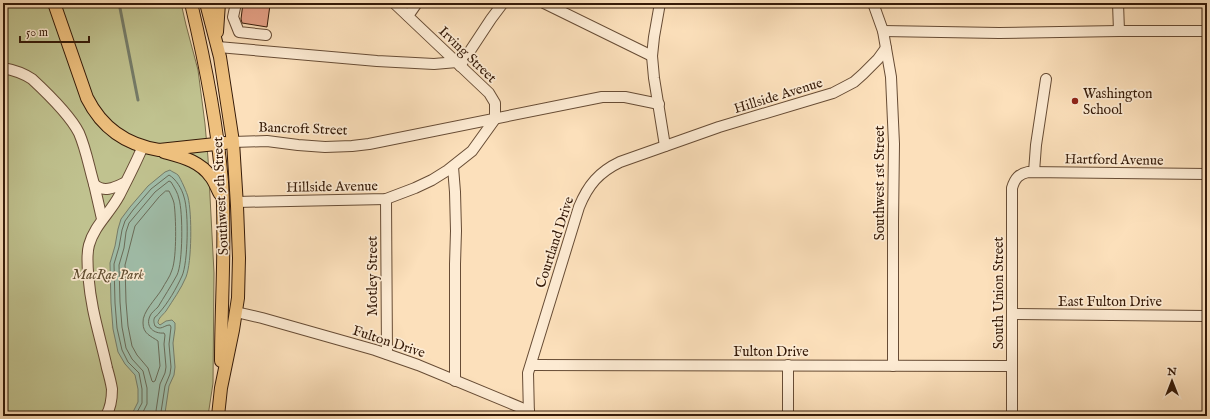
<svg xmlns="http://www.w3.org/2000/svg" width="1210" height="419" font-family="'IM FELL English',serif">
<rect width="100%" height="100%" fill="#fce0bb"/>
<filter id="stains"><feTurbulence type="fractalNoise" baseFrequency=".005" numOctaves="4"/><feColorMatrix values="0 0 0 0 .2 0 0 0 0 .09 0 0 0 0 .02 0 0 0 .5 -.17"/></filter>
<radialGradient id="worn" r=".72"><stop offset=".6" stop-color="#630" stop-opacity="0"/><stop offset="1" stop-color="#630" stop-opacity=".3"/></radialGradient>
<path fill="#c0c28f" stroke="#7a6e4c" d="M3,3H181L186,25L198,70L205,124L208,158L214,273L213,383L208,416H3Z"/>
<path fill="#a0beaa" stroke="#757c69" d="M170,170C172,172 176,173 178,175C181,179 187,193 188,197C192,213 192,262 186,277C181,289 173,300 166,311C163,315 158,318 158,323L160,325L166,321L172,320L175,323V329L173,343L175,367L174,375L169,386L165,413L167,416H131L138,402V389L135,375L125,364L118,352L113,329L111,303L110,263L115,246L118,229L121,219L130,207L148,186L165,172Z"/>
<g fill="none" stroke-linecap="round" stroke-linejoin="round">
<g stroke="#6a6c59" stroke-width="1">
<path d="M166,191H169C171,195 173,199 174,203C176,216 177,257 172,270C170,277 165,283 162,289C156,299 142,312 143,323C143,334 151,336 158,341L160,366L155,381L153,382L152,381L148,368L137,355L132,346L128,326L126,302L125,265L135,226L159,197Z"/>
<path d="M135,416L142,403V389L139,373L128,362L122,350L117,328L115,303L114,264L119,247L122,230L125,221L133,210L151,189L169,175C176,179 182,189 184,197C189,212 188,263 182,276C176,289 168,303 159,313C158,315 156,316 155,317C153,320 154,323 155,326C161,331 164,325 170,325L171,327L169,344L171,367L170,374L165,386L161,412L162,416"/>
<path d="M141,416L147,404V388L143,371L132,359L126,348L122,327L120,302L119,265L124,248L126,232L129,223L155,192L169,181L171,182C174,187 178,193 179,199C183,212 183,263 177,275C171,286 164,297 158,307C155,310 151,313 150,316C145,327 154,334 164,333L165,335L164,344L166,367L165,373L160,384L156,411V416"/>
</g>
<path stroke="#757c69" stroke-width="3" d="M119,3L138,100"/>
</g>
<path fill="#e7a288" stroke="#351a08" d="M243,3H259V4L270,5L267,27L242,23L241,19Z"/>
<g fill="none" stroke-linecap="round" stroke-linejoin="round">
<g stroke="#674c35" stroke-width="12">
<g id="minor">
<path d="M236,3L233,17L239,32L266,35"/>
<path d="M544,3L652,56"/>
<path d="M660,3L654,37L652,56L654,78L665,146"/>
<path d="M873,3L883,31L891,77L894,144L893,222V366"/>
<path d="M1118,3L1119,31"/>
<path d="M408,16L417,3"/>
<path d="M883,31L999,33L1119,31H1207"/>
<path d="M218,47L377,61L434,64L457,62"/>
<path d="M460,66L491,19L503,3"/>
<path d="M3,68C14,70 23,73 32,79C46,92 71,117 79,133C86,149 89,167 94,184C103,193 114,188 124,183"/>
<path d="M233,142L267,141L298,145L325,147L352,146L369,144L602,97H625L659,104"/>
<path d="M453,167L455,192L456,231L455,264V381"/>
<path d="M1034,172L1036,145L1046,79"/>
<path d="M94,184L102,219"/>
<path d="M386,199L387,354"/>
<path d="M237,202L386,199L415,188L432,180L448,170L472,151L495,119V103L489,93L394,3"/>
<path d="M236,312L262,318L375,350L418,365L529,411"/>
<path d="M1012,314L1207,316"/>
<path d="M531,365L1012,366"/>
<path d="M788,365V416"/>
<path d="M106,416C110,409 112,398 112,389C111,383 109,375 107,368C103,349 97,329 93,309C90,294 85,259 89,245C94,226 110,213 119,196C127,180 136,163 143,146"/>
<path d="M529,416L528,373L579,207C588,185 599,172 620,162L719,127L833,93L854,82L863,74L878,59L886,48"/>
<path d="M1012,416V188C1015,178 1019,174 1028,172L1207,174"/>
</g>
</g>
<g stroke="#351a08" stroke-width="14">
<g id="major">
<path d="M54,3L87,98C102,128 127,145 159,150L225,143"/>
<path d="M191,3C205,62 217,121 222,182C226,241 221,302 221,361"/>
<path d="M206,3L220,57L233,142L237,206L239,258L238,298L233,330L221,388L218,416"/>
<path d="M217,32L219,3"/>
<path d="M164,152C182,157 200,161 211,177C215,182 217,189 220,194"/>
</g>
</g>
<use href="#minor" stroke="#fdebd3" stroke-width="10"/>
<use href="#major" stroke="#eec07e" stroke-width="12"/>
</g>
<circle fill="#8f2418" stroke="#fdebd3" stroke-width="1.5" cx="1075" cy="101" r="4"/>
<g text-anchor="middle" stroke-width="3.5" stroke-linejoin="round" paint-order="stroke">
<g font-size="14" fill="#351a08" stroke="#fdebd3">
<text transform="translate(468 54) rotate(44)" y="5">Irving Street</text>
<text transform="translate(778 95) rotate(-17)" y="5">Hillside Avenue</text>
<text transform="translate(303 128) rotate(2)" y="5">Bancroft Street</text>
<text transform="translate(1114 159) rotate(1)" y="5">Hartford Avenue</text>
<text transform="translate(879 183) rotate(-90)" y="5">Southwest 1st Street</text>
<text transform="translate(332 186) rotate(-1)" y="5">Hillside Avenue</text>
<text transform="translate(220 196) rotate(-93)" y="5">Southwest 9th Street</text>
<text transform="translate(554 242) rotate(-72)" y="5">Courtland Drive</text>
<text transform="translate(372 276) rotate(-90)" y="5">Motley Street</text>
<text transform="translate(998 293) rotate(-90)" y="5">South Union Street</text>
<text x="1110" y="306">East Fulton Drive</text>
<text transform="translate(389 341) rotate(18)" y="5">Fulton Drive</text>
<text x="771" y="356">Fulton Drive</text>
</g>
<g font-size="14" fill="#351a08" stroke="#fdebd3" text-anchor="start">
<text x="1083" y="98">Washington<tspan x="1083" dy="16">School</tspan></text>
</g>
<g font-size="14" font-style="italic" fill="#5f4c30" stroke="#fdebd3">
<text x="108" y="279">MacRae Park</text>
</g>
</g>
<rect width="1210" height="419" fill="none" stroke="#fce0bb" stroke-width="16"/>
<rect x="4" y="4" width="1202" height="411" fill="none" stroke="#351a08" stroke-width="2"/>
<rect x="8" y="8" width="1194" height="403" fill="none" stroke="#351a08"/>
<g transform="translate(1172 381)" stroke="#fdebd3" stroke-width="3" paint-order="stroke">
<path d="M0-3L7 15L0 10L-7 15Z" fill="#351a08"/>
<text y="-6" font-size="11" font-weight="bold" text-anchor="middle" fill="#351a08">N</text>
</g>
<path d="M20 36v6h69v-6" fill="none" stroke="#351a08" stroke-width="2"/>
<text x="26" y="36" font-size="12" fill="#351a08" stroke="#fdebd3" stroke-width="3" paint-order="stroke">50 m</text>
<rect width="100%" height="100%" filter="url(#stains)"/>
<rect width="100%" height="100%" fill="url(#worn)"/>
</svg>
